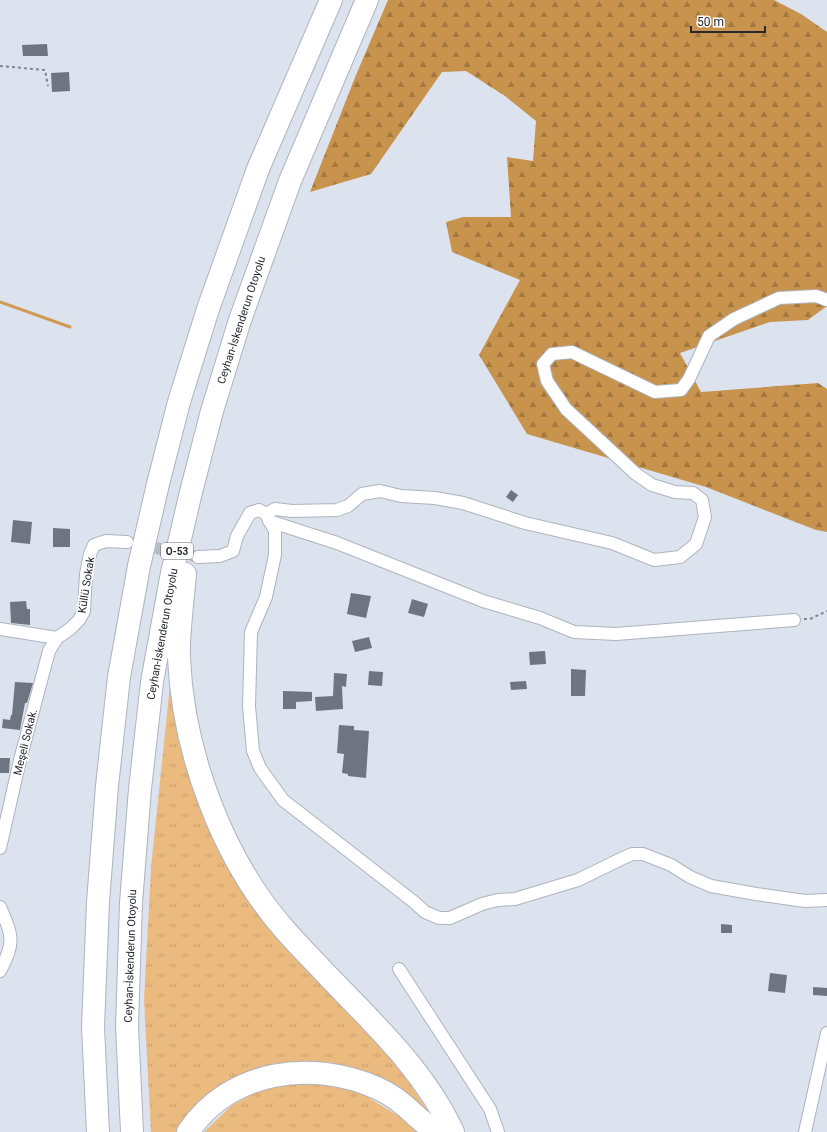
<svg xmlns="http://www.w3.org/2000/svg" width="827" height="1132" font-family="Roboto,sans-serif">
<defs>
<pattern id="grass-tufts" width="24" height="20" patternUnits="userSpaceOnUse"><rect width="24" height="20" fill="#ebba7e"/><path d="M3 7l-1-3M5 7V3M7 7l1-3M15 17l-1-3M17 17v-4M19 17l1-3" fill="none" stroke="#c9a06d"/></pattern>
<pattern id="forest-firs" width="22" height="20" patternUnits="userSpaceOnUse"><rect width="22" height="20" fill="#c8934d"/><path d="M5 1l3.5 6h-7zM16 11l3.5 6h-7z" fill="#a27840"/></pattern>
</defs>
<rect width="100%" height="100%" fill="#dce3ef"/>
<g fill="url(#grass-tufts)">
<path d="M172,666L207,816L350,1011L402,1072L442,1132L408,1096L367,1072L330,1062L276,1063L240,1076L181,1132H151L144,1000L151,868Z"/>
<path d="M303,1083H345L413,1125L417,1132H204L231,1106L263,1088Z"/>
</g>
<path fill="url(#forest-firs)" d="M388,0H774L801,14L827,32V306L808,320L770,322L680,353L701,392L818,383L827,389V532L816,530L706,487L527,434L479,355L520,280L452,252L446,222L463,217H511L507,157L533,161L536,121L505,96L466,71L442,72L371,174L310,192L356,75Z"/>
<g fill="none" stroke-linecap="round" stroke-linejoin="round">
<path stroke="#d09a55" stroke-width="3" d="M0,302L70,327"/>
</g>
<g fill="#6f7580">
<path d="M47,44L48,56H23L22,45Z"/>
<path d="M69,72L70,91L52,92L51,73Z"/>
<path d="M511,490L518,495L513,502L506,497Z"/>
<path d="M13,520L32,522L30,544L11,542Z"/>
<path d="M53,528L70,529V547H53Z"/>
<path d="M351,593L371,596L366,618L347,614Z"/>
<path d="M412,599L428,604L424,617L408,613Z"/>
<path d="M26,601L27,609H30V625L11,623L10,602Z"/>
<path d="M369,637L372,648L355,652L352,641Z"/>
<path d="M545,651L546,664L530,665L529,652Z"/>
<path d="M571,669L586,670L585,696H571Z"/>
<path d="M369,671L383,672L382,686L368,685Z"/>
<path d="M334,673L347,674L346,687L342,686L343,709L316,711L315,697L333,696Z"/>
<path d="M526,681L527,689L511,690L510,682Z"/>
<path d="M15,682L33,683L27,703H25L20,730L2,728L3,719L10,720L11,715H12Z"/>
<path d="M283,691L312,692V701L296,702V709H283Z"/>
<path d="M339,725L354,726V730L369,731L366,778L348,776V774L342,773L344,754L337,753Z"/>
<path d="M0,758H10L9,773H0Z"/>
<path d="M721,924L732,925V933H721Z"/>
<path d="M770,973L787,975L785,993L768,991Z"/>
<path d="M813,987L827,988V996L813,995Z"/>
</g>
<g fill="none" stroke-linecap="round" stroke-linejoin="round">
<path stroke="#b8bec8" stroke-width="12" stroke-dasharray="12 6" stroke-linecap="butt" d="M138,544L198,557"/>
<g stroke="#adb3bf" stroke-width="14">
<g id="street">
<path d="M266,514L275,509L292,511L337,510L348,506L362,494L380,491L401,496L435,498L463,503L525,523L612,543L654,560L680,557L696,544L705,517L702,500L693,493L675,492L652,485L636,474L566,409L547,381L543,364L552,354L572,352L655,392L681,390L689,379L709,336L734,319L779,298L816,296L827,300"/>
<path d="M269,521L337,543L483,601L540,618L574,632L616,634L794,620"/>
<path d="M198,557L220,556L233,551L237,536L250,513L259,510L266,514L275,531V555L266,597L251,632L249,706L253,751L260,768L283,800L414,902L425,912L439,918H450L482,904L498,900L515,899L578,880L621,859L632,854H643L671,865L690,877L711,886L756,894L805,901L827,900"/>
<path d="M0,629L57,638"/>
<path d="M0,848L20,760L49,651L57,638L70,629L79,620L84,611L86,574L90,554L94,545L106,541L127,542"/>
<path d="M0,907C13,937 15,942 0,971"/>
<path d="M399,969L490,1109L498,1132"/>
<path d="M805,1132L827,1033"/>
</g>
</g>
<g stroke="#adb3bf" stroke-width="24">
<g id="highway">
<path d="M185,574C183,601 178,632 179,658C183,752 222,858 284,929C298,945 313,960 328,976C373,1023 425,1071 453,1132"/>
<path d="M98,1132L93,1027L98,902L107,786L119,677L139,566L158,484L179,402L208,309L258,169L331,0"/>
<path d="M132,1132L127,1026L131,903L140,789L152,682L172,573L191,492L212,411L240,320L290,181L367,0"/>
<path d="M188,1132C230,1070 311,1059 377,1088C391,1094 405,1105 416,1116C422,1121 429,1126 434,1132"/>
</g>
</g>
<g stroke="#81858e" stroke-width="2" stroke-dasharray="3 3" stroke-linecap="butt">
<path d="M0,66L45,70L48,86"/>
<path d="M804,619H810L827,611"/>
</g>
<use href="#street" stroke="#fff" stroke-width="12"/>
<use href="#highway" stroke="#fff" stroke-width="22"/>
</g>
<g text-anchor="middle" stroke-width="3.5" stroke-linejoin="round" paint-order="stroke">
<rect fill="#fff" stroke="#67686c" stroke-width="1" x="161" y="543" width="32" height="16" rx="3"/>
<g font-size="10" font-weight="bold" fill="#26282d">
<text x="177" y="555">O-53</text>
</g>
<g font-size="11" fill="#26282d" stroke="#fff">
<text transform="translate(241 320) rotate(-72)" y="4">Ceyhan-İskenderun Otoyolu</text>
<text transform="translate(86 585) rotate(-81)" y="4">Küllü Sokak</text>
<text transform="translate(162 634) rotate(-80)" y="4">Ceyhan-İskenderun Otoyolu</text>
<text transform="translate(25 742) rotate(-76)" y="4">Meşeli Sokak.</text>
<text transform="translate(130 956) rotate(-88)" y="4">Ceyhan-İskenderun Otoyolu</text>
</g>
</g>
<path d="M691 26v6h74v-6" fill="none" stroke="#26282d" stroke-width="2"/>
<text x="697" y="26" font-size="12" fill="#26282d" stroke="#ffffff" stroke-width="3" paint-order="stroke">50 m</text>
</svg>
